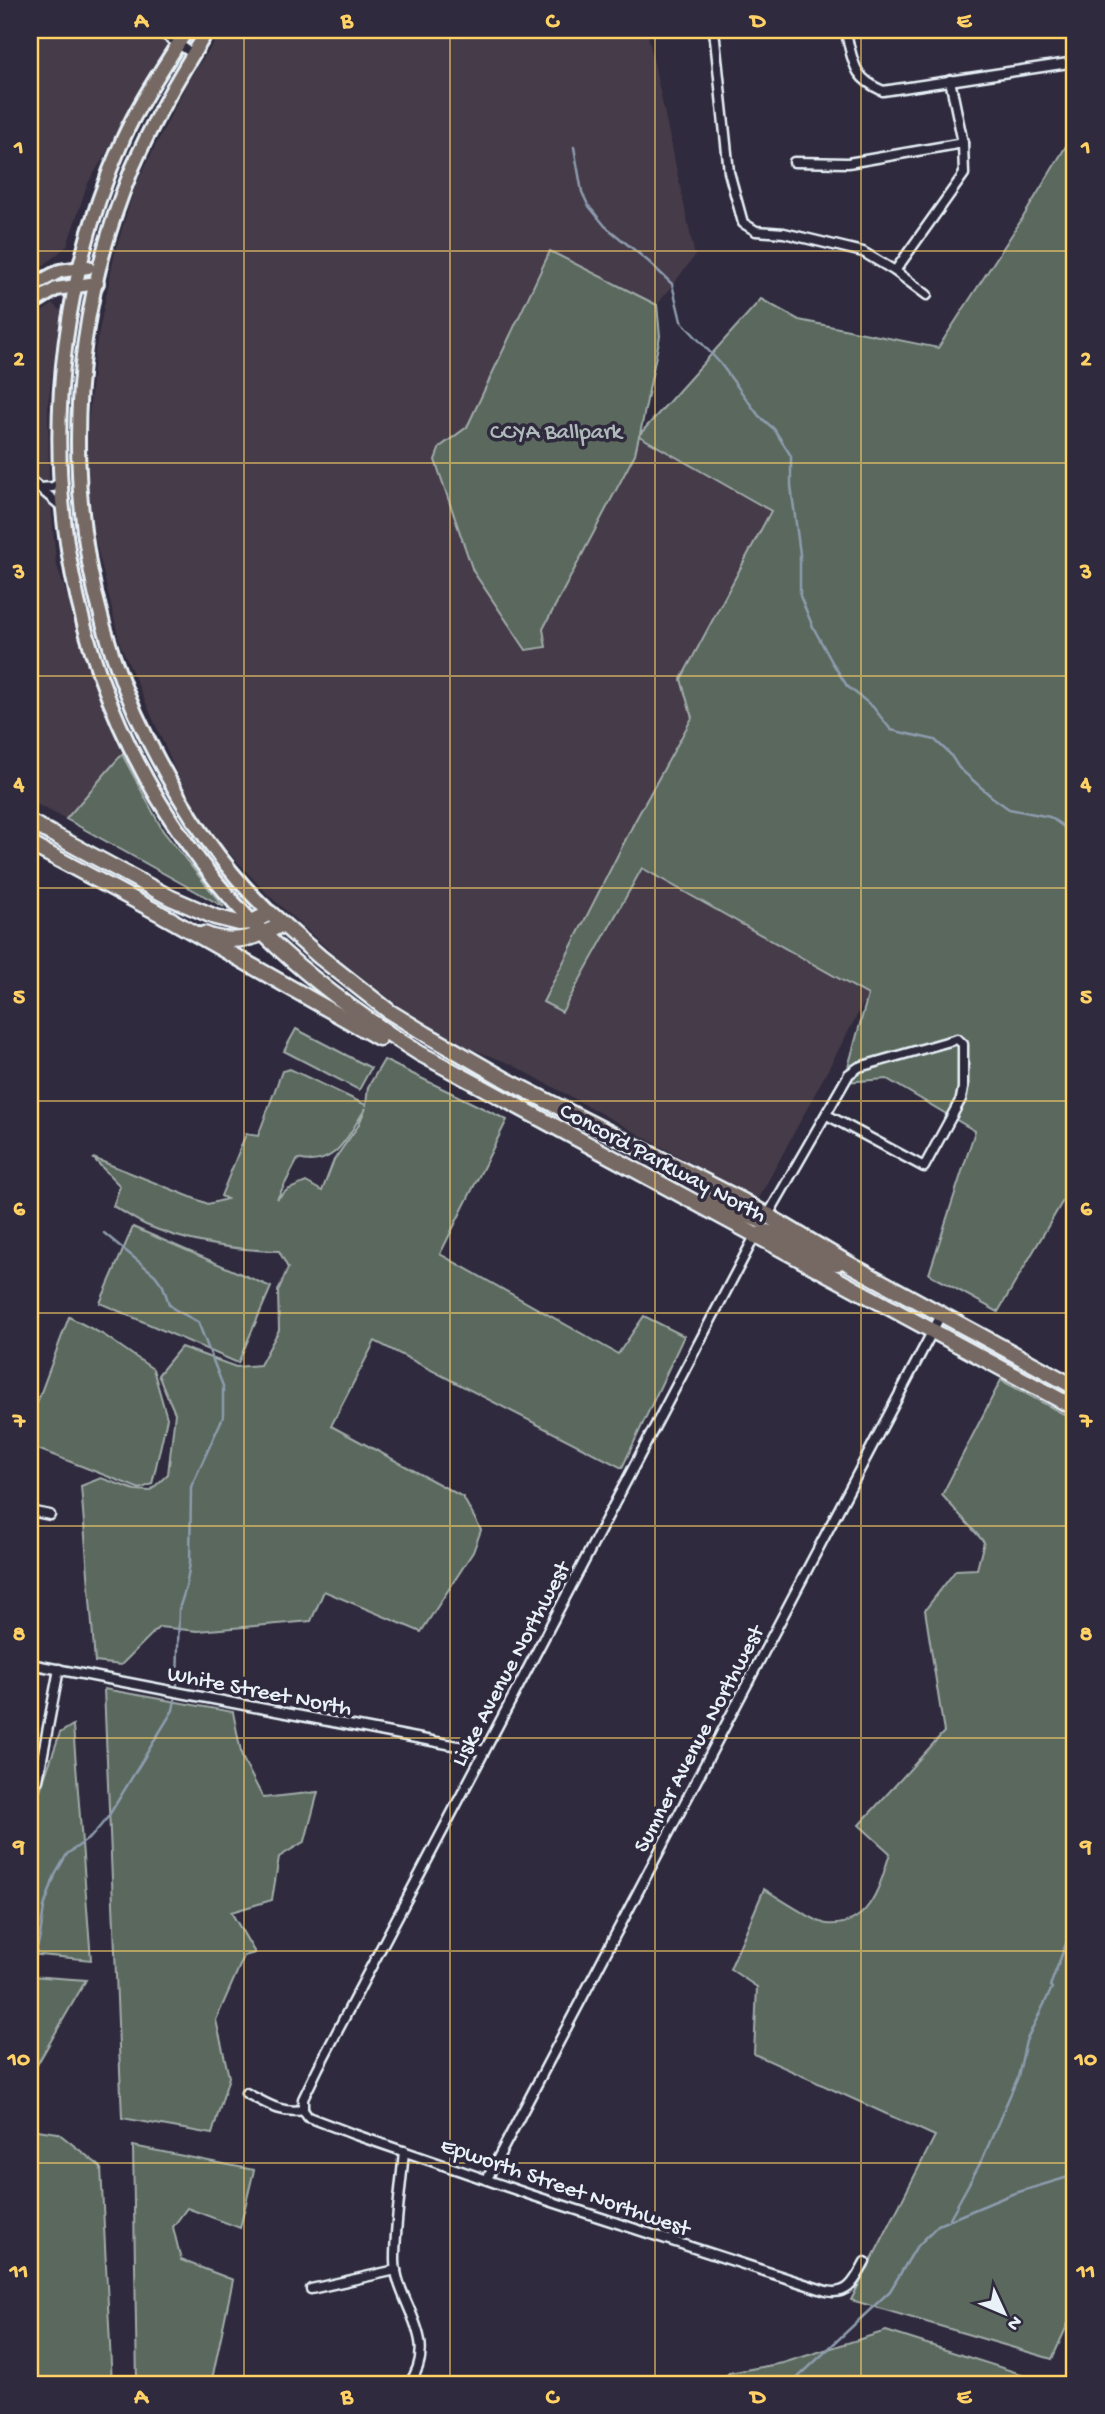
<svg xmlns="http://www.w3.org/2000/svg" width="1105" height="2414" font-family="'Gochi Hand',sans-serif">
<rect width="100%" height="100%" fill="#2f2a3d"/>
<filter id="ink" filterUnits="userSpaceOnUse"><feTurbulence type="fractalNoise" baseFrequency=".0143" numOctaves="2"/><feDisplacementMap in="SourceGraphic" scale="14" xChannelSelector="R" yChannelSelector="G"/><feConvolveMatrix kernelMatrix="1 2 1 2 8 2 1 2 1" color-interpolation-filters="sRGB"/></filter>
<g filter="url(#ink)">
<g fill="#443a48">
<path d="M30,30H181L87,185L67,246L30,277Z"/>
<path d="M223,30H647L695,256L657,305L549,251L467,427L440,447L543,629L635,454L639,436L771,511L681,679L692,718L635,821L543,1002L562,1012L642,867L868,995L758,1200L511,1064L458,1044L409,1014L342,962L266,893L207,829L180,781L120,644L93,530L85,463L94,355L115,252L135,186L190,77Z"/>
<path d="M53,304L61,311L48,403L49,477L56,563L122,754L66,819L30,801V320Z"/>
</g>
<g fill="#5a675d" stroke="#a1acaa" stroke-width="2" fill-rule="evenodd">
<path d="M1075,131V1180L998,1312L929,1274L975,1131L887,1079L844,1082L868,995L642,868L562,1012L543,1002L635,821L692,718L681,679L771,511L639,436L635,454L543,629L546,647L526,650L473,571L435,460L440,447L467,427L550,251L657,305L660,336L640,434L761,299L799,320L938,348L1022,219Z"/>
<path d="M122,754L163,831L224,907L66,819Z"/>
<path d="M296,1029L371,1068L359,1090L284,1051Z"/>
<path d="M384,1060L507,1120L440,1254L618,1354L644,1316L684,1336L622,1468L375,1341L331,1426L463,1497L481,1530L473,1552L421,1632L324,1591L311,1621L198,1631L159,1627L121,1665L95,1662L81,1486L101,1478L135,1490L150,1491L168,1474L175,1413L158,1375L181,1347L236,1367L260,1365L279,1330L278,1291L288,1268L279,1251C234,1250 188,1243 146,1225C135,1220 124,1212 113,1206L120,1186L93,1158L208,1204L227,1199L221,1196L246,1134L258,1136L282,1071L290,1069L366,1105L368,1087ZM366,1108L358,1126L334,1160L322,1191L306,1182L287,1190L277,1199L298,1159C337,1170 349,1132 366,1108Z"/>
<path d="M133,1227L271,1287L238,1363L100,1303Z"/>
<path d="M69,1317L104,1335L153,1369L167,1418L152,1484L140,1489L30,1446V1422Z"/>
<path d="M1001,1380L1075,1420V2308L1052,2359L851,2300L935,2136L754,2054L757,1987L730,1969L764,1889C776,1896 816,1923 827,1924C870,1928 880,1885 890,1853L859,1825L944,1732L925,1610L956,1570L977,1569L984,1542L942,1495Z"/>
<path d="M104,1689L233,1712L242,1757L263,1798L318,1792L305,1841L279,1857L272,1900L231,1912L255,1953L244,1956L216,2020L229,2077L212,2134L122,2118Z"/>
<path d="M73,1725V1726L91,1960L30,1954V1843L36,1802L60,1733Z"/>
<path d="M30,1976L86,1980L30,2077Z"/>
<path d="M30,2129L58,2133L101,2167L112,2384H30Z"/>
<path d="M133,2146L254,2170L240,2228L187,2208L173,2227L181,2260L233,2280L211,2384H137Z"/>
<path d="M886,2331L1053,2384H717L729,2373L783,2363Z"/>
</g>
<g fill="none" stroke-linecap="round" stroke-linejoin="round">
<g stroke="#8d9cae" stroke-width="2.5">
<path d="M574,147L582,192L588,205L605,226L649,262L672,284L681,321L720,363L759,416L774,429L791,456V486L800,554V596L813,627L832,662L847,686L873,707L891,730L935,740L950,754L959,768L992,797L1009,809L1050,817L1064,827L1075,866"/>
<path d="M104,1233L155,1275L163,1286L169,1304L174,1309L198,1322L223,1386V1417L191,1487L190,1563L186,1587L179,1609L177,1685"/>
<path d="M30,1977L40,1936L44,1907L55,1875L67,1854L91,1837L108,1817L173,1710L175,1700"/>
<path d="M950,2218L982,2160L1018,2077L1026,2041L1052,1988L1050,1986L1075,1920"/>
<path d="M791,2384L890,2291L915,2249L938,2225L1012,2194L1075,2175"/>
</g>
<g stroke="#e8f1f8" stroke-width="13">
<g id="minor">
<path d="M158,30L193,54"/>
<path d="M714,30L729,172L743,223L756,231L784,233L863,252L895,271L927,295"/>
<path d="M845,30C854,61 851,77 883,91L1075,62"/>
<path d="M794,162L848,163L963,143"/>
<path d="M895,271L964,174L963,143L950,80"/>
<path d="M30,480L62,507"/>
<path d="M39,488L53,487L59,483"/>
<path d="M768,1215L849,1074L859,1067L957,1039L963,1044V1088L961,1099L924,1167L827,1115"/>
<path d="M30,1511L50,1515"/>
<path d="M30,1664L484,1751"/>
<path d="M38,1780L59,1669"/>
<path d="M246,2093C266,2103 280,2114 303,2110"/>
<path d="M303,2110V2099L318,2068L755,1236"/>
<path d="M303,2110L308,2117L353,2134L531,2195L826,2291C849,2296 855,2280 865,2262"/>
<path d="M404,2151C401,2187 395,2224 395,2260C395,2303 442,2338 409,2384"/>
<path d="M487,2179L941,1315"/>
<path d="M311,2289L396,2270"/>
</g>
</g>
<g stroke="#e8f1f8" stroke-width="18">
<g id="primary">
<path d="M187,30C165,65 140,101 123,139C6,403 51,712 252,922"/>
<path d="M208,30C180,74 153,120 132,169C56,353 59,563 149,742C180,804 219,865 270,913"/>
<path d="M30,287L60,271L88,267"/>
<path d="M30,305L56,289L97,283"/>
</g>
</g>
<g stroke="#e8f1f8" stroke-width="19">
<g id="trunk">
<path d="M30,822L171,898L215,917L239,923L252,922L270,913L320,957L390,1012L426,1034L508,1081L743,1201L849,1264L1075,1387"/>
<path d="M30,844L172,920"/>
<path d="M164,916L379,1038"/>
<path d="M252,922C302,974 358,1015 419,1053L1075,1408"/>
<path d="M204,934C231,946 258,938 282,924"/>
<path d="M707,1200L759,1220L768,1215"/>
<path d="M755,1236L767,1232L775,1234L828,1262L837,1263"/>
</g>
</g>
<use href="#minor" stroke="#2f2a3d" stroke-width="8"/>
<use href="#primary" stroke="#766964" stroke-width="12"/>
<use href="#trunk" stroke="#766964" stroke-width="14"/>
</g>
</g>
<path fill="none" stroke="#ffd166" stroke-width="2" stroke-opacity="0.55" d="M244,30V2384M450,30V2384M655,30V2384M861,30V2384M30,251H1075M30,463H1075M30,676H1075M30,888H1075M30,1101H1075M30,1313H1075M30,1526H1075M30,1738H1075M30,1951H1075M30,2163H1075"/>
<g text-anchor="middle" stroke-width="7" stroke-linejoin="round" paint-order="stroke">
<g font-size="23" fill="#afbaba" stroke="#2f2a3d">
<text x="556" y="438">CCYA Ballpark</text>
</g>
<g font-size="23" fill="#e8f1f8" stroke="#2f2a3d">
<text transform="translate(664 1161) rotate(28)" y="8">Concord Parkway North</text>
<text transform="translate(509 1663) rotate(-62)" y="8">Liske Avenue Northwest</text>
<text transform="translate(260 1689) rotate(11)" y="8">White Street North</text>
<text transform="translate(697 1738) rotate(-62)" y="8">Sumner Avenue Northwest</text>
<text transform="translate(566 2185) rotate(19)" y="8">Epworth Street Northwest</text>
</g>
</g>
<rect width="1105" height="2414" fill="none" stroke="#2f2a3d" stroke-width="77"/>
<g transform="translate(1004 2313) rotate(134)" stroke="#2f2a3d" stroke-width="5" paint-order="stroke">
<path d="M0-5L12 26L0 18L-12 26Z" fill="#e8f1f8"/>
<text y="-10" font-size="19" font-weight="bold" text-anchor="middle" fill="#e8f1f8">N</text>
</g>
<rect x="38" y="38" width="1028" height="2338" fill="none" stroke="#ffd166" stroke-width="2.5"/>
<g font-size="23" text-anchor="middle" font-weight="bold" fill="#ffd166">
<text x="141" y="27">A</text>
<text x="347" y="27">B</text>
<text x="552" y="27">C</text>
<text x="758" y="27">D</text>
<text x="964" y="27">E</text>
<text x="19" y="153">1</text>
<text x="1086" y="153">1</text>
<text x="19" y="365">2</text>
<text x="1086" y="365">2</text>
<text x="19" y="578">3</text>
<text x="1086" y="578">3</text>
<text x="19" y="790">4</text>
<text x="1086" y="790">4</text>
<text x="19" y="1003">5</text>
<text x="1086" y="1003">5</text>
<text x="19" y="1215">6</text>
<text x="1086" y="1215">6</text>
<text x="19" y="1427">7</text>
<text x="1086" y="1427">7</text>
<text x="19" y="1640">8</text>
<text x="1086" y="1640">8</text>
<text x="19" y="1852">9</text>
<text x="1086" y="1852">9</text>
<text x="19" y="2065">10</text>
<text x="1086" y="2065">10</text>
<text x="19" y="2277">11</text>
<text x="1086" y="2277">11</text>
<text x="141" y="2403">A</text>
<text x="347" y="2403">B</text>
<text x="552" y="2403">C</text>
<text x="758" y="2403">D</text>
<text x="964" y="2403">E</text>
</g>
</svg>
